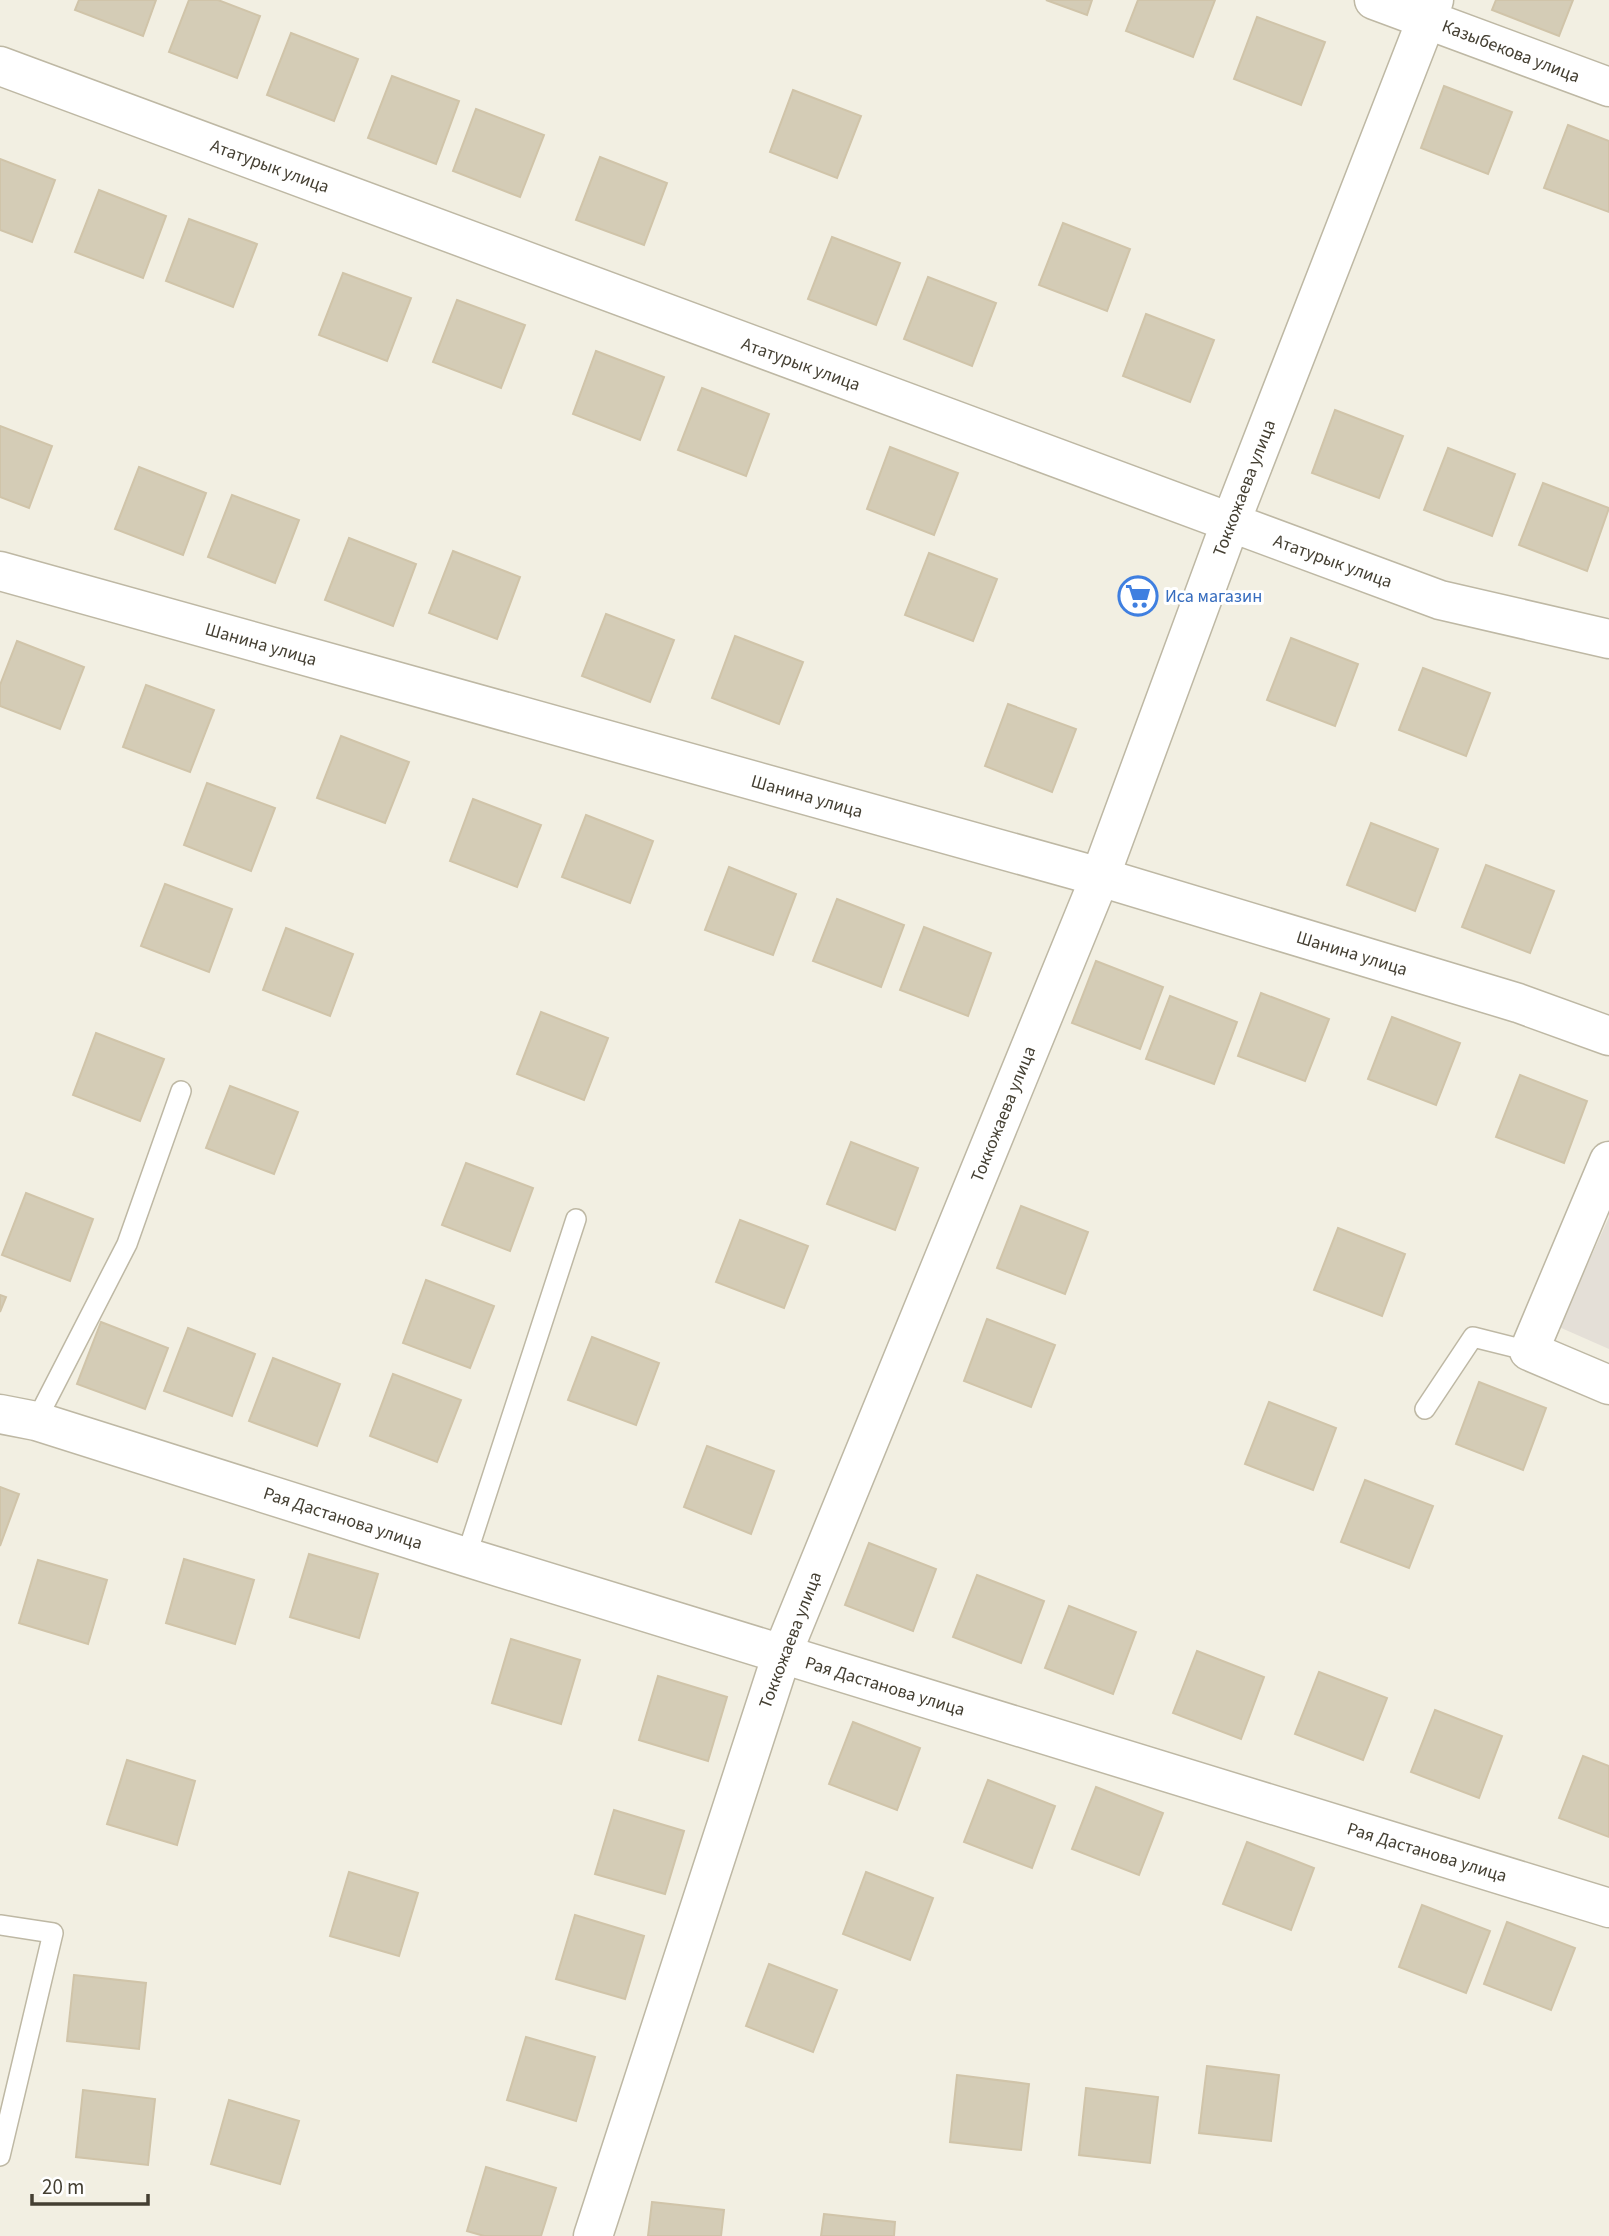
<svg xmlns="http://www.w3.org/2000/svg" width="1609" height="2236" font-family="'Source Sans 3',sans-serif">
<rect width="100%" height="100%" fill="#f2efe2"/>
<path fill="#e4dfd7" d="M1609,1217V1349L1559,1327Z"/>
<g fill="#d4ccb6" stroke="#d0c4a9" stroke-width="2">
<path d="M79,0H156L143,36L75,10Z"/>
<path d="M189,0H218L260,16L237,78L169,52Z"/>
<path d="M1046,0H1092L1087,15Z"/>
<path d="M1138,0H1215L1193,57L1126,31Z"/>
<path d="M1496,0H1573L1559,36L1492,10Z"/>
<path d="M1257,17L1325,42L1301,105L1234,79Z"/>
<path d="M291,33L358,59L334,121L267,95Z"/>
<path d="M392,76L459,101L436,164L368,138Z"/>
<path d="M1444,86L1512,112L1488,174L1421,148Z"/>
<path d="M793,90L861,116L837,178L770,152Z"/>
<path d="M476,109L544,135L520,197L453,171Z"/>
<path d="M1568,125L1609,141V212L1544,188Z"/>
<path d="M600,157L667,183L644,245L576,220Z"/>
<path d="M0,159L55,180L32,242L0,230Z"/>
<path d="M99,190L166,216L143,278L75,252Z"/>
<path d="M189,219L257,244L233,307L166,281Z"/>
<path d="M1063,223L1130,249L1107,311L1039,285Z"/>
<path d="M832,237L900,263L876,325L808,299Z"/>
<path d="M343,273L411,298L387,361L319,335Z"/>
<path d="M928,277L996,303L972,366L904,339Z"/>
<path d="M457,300L525,325L501,388L433,362Z"/>
<path d="M1146,314L1214,340L1190,402L1123,376Z"/>
<path d="M596,351L664,377L640,440L573,414Z"/>
<path d="M702,388L769,414L746,476L678,450Z"/>
<path d="M1335,410L1403,436L1379,498L1312,473Z"/>
<path d="M0,426L52,446L29,508L0,497Z"/>
<path d="M890,447L958,473L934,535L867,509Z"/>
<path d="M1448,448L1515,474L1492,536L1424,510Z"/>
<path d="M139,467L206,493L183,555L115,529Z"/>
<path d="M1543,483L1609,508L1587,571L1519,545Z"/>
<path d="M232,495L299,520L275,583L208,557Z"/>
<path d="M349,538L416,564L393,626L325,600Z"/>
<path d="M453,551L520,577L497,639L429,613Z"/>
<path d="M929,553L997,579L973,641L905,615Z"/>
<path d="M606,614L674,640L650,702L582,676Z"/>
<path d="M735,636L803,662L779,724L712,698Z"/>
<path d="M1291,638L1358,664L1335,726L1267,700Z"/>
<path d="M17,641L84,667L60,729L0,706V685Z"/>
<path d="M1423,668L1490,693L1466,756L1399,730Z"/>
<path d="M146,685L214,710L190,772L123,747Z"/>
<path d="M1008,704L1076,729L1052,792L985,766Z"/>
<path d="M341,736L409,762L385,823L317,798Z"/>
<path d="M207,783L275,808L251,871L184,845Z"/>
<path d="M473,799L541,825L517,887L450,861Z"/>
<path d="M586,815L653,841L630,903L562,877Z"/>
<path d="M1371,823L1438,849L1415,911L1347,885Z"/>
<path d="M1486,865L1554,891L1530,953L1462,927Z"/>
<path d="M729,867L796,894L773,955L705,930Z"/>
<path d="M165,884L232,909L209,972L141,946Z"/>
<path d="M837,899L904,925L881,987L813,961Z"/>
<path d="M924,927L991,953L968,1016L900,990Z"/>
<path d="M286,928L353,954L330,1016L263,990Z"/>
<path d="M1096,961L1163,987L1140,1049L1072,1023Z"/>
<path d="M1261,993L1329,1019L1305,1081L1238,1056Z"/>
<path d="M1170,996L1237,1022L1214,1084L1146,1059Z"/>
<path d="M541,1012L608,1038L584,1100L517,1074Z"/>
<path d="M1392,1017L1460,1043L1436,1105L1368,1079Z"/>
<path d="M96,1033L164,1059L140,1121L73,1095Z"/>
<path d="M1520,1075L1587,1101L1564,1163L1496,1137Z"/>
<path d="M230,1086L298,1112L274,1174L206,1148Z"/>
<path d="M851,1142L918,1168L895,1230L827,1204Z"/>
<path d="M466,1163L533,1188L510,1251L442,1225Z"/>
<path d="M26,1193L93,1219L70,1281L2,1255Z"/>
<path d="M1021,1206L1088,1232L1065,1294L997,1268Z"/>
<path d="M740,1220L808,1246L784,1308L716,1282Z"/>
<path d="M1338,1228L1405,1254L1382,1316L1314,1290Z"/>
<path d="M426,1280L494,1306L470,1368L403,1343Z"/>
<path d="M0,1295L6,1297L0,1312Z"/>
<path d="M987,1319L1055,1345L1031,1407L964,1381Z"/>
<path d="M101,1322L168,1348L145,1409L77,1384Z"/>
<path d="M188,1328L255,1354L232,1416L164,1391Z"/>
<path d="M592,1337L659,1363L636,1425L568,1400Z"/>
<path d="M273,1358L340,1384L317,1446L249,1421Z"/>
<path d="M393,1374L461,1400L437,1462L370,1436Z"/>
<path d="M1479,1382L1546,1408L1523,1470L1456,1444Z"/>
<path d="M1269,1402L1336,1428L1313,1490L1245,1464Z"/>
<path d="M707,1446L774,1471L751,1534L684,1507Z"/>
<path d="M1365,1480L1433,1506L1409,1568L1341,1542Z"/>
<path d="M0,1487L19,1494L0,1546Z"/>
<path d="M869,1543L936,1569L913,1631L845,1605Z"/>
<path d="M309,1554L378,1574L359,1638L290,1617Z"/>
<path d="M184,1559L254,1580L235,1644L166,1623Z"/>
<path d="M38,1560L107,1580L88,1644L19,1623Z"/>
<path d="M977,1575L1044,1601L1021,1663L953,1637Z"/>
<path d="M1069,1606L1136,1632L1113,1694L1045,1668Z"/>
<path d="M511,1639L580,1660L561,1724L492,1703Z"/>
<path d="M1197,1651L1264,1677L1241,1739L1173,1713Z"/>
<path d="M1319,1672L1387,1698L1363,1760L1295,1734Z"/>
<path d="M658,1676L727,1697L708,1761L639,1740Z"/>
<path d="M1435,1710L1502,1736L1479,1798L1411,1772Z"/>
<path d="M853,1722L920,1748L897,1810L829,1784Z"/>
<path d="M1583,1756L1609,1766V1837L1559,1818Z"/>
<path d="M127,1760L195,1781L177,1845L107,1824Z"/>
<path d="M988,1780L1055,1806L1032,1868L964,1842Z"/>
<path d="M1096,1787L1163,1813L1139,1875L1072,1849Z"/>
<path d="M614,1810L684,1831L665,1894L595,1874Z"/>
<path d="M1247,1842L1314,1868L1291,1930L1223,1904Z"/>
<path d="M349,1872L418,1893L399,1956L330,1936Z"/>
<path d="M866,1872L933,1898L910,1960L843,1934Z"/>
<path d="M1422,1905L1490,1931L1466,1993L1399,1967Z"/>
<path d="M575,1915L644,1936L625,1999L556,1979Z"/>
<path d="M1507,1922L1575,1948L1551,2010L1484,1984Z"/>
<path d="M769,1964L837,1990L813,2052L746,2026Z"/>
<path d="M74,1975L146,1983L139,2049L67,2041Z"/>
<path d="M526,2037L595,2057L576,2121L507,2100Z"/>
<path d="M1207,2066L1279,2075L1271,2141L1199,2133Z"/>
<path d="M957,2075L1029,2084L1021,2150L950,2142Z"/>
<path d="M1086,2088L1158,2097L1150,2163L1079,2155Z"/>
<path d="M83,2090L155,2099L148,2165L76,2157Z"/>
<path d="M229,2100L299,2121L280,2184L211,2164Z"/>
<path d="M486,2167L556,2188L541,2236H484L467,2231Z"/>
<path d="M652,2202L724,2210L721,2236H648Z"/>
<path d="M824,2214L895,2222L894,2236H821Z"/>
</g>
<g fill="none" stroke-linecap="round" stroke-linejoin="round">
<g stroke="#beb8a4" stroke-width="22">
<g id="lane">
<path d="M1425,1409L1473,1337L1529,1351"/>
<path d="M36,1421L127,1244L181,1091"/>
<path d="M466,1557L576,1219"/>
<path d="M0,1925L53,1933L0,2156"/>
</g>
</g>
<g stroke="#beb8a4" stroke-width="41">
<g id="street">
<path d="M1374,0L1609,87"/>
<path d="M0,66L1440,600L1609,639"/>
<path d="M0,571L1100,877L1518,1003L1609,1036"/>
<path d="M1609,1161L1529,1351L1609,1385"/>
<path d="M0,1414L36,1421L466,1557L1609,1908"/>
<path d="M593,2236L782,1654L1100,877L1230,524L1434,0"/>
</g>
</g>
<use href="#lane" stroke="#fff" stroke-width="19"/>
<use href="#street" stroke="#fff" stroke-width="38"/>
</g>
<defs>
<g id="supermarket-ring" transform="scale(2.0125)"><circle r="9.5" fill="#fff" stroke="#3f7fe0" stroke-width="1.5"/><path d="M-6-5.5h2.5l.6 2H6L4.5 2H-2.5L-4.4-4H-6ZM-1.5 3.2a1.3 1.3 0 1 0 .1 0ZM3 3.2a1.3 1.3 0 1 0 .1 0Z" fill="#3f7fe0"/></g>
</defs>
<g fill-rule="evenodd">
<use href="#supermarket-ring" x="1138" y="596"/>
</g>
<g text-anchor="middle" stroke-width="6" stroke-linejoin="round" paint-order="stroke">
<g font-size="18" fill="#443f32" stroke="#fff">
<text transform="translate(1511 51) rotate(21)" y="6">Казыбекова улица</text>
<text transform="translate(270 166) rotate(20)" y="6">Ататурык улица</text>
<text transform="translate(801 364) rotate(20)" y="6">Ататурык улица</text>
<text transform="translate(1244 488) rotate(-69)" y="6">Токкожаева улица</text>
<text transform="translate(1333 561) rotate(20)" y="6">Ататурык улица</text>
<text transform="translate(261 644) rotate(16)" y="6">Шанина улица</text>
<text transform="translate(807 796) rotate(16)" y="6">Шанина улица</text>
<text transform="translate(1352 953) rotate(17)" y="6">Шанина улица</text>
<text transform="translate(1003 1114) rotate(-68)" y="6">Токкожаева улица</text>
<text transform="translate(343 1518) rotate(18)" y="6">Рая Дастанова улица</text>
<text transform="translate(790 1640) rotate(-69)" y="6">Токкожаева улица</text>
<text transform="translate(885 1686) rotate(17)" y="6">Рая Дастанова улица</text>
<text transform="translate(1427 1852) rotate(17)" y="6">Рая Дастанова улица</text>
</g>
<g font-size="18" fill="#366cbe" stroke="#fff" text-anchor="start">
<text x="1165" y="602">Иса магазин</text>
</g>
</g>
<path d="M32 2194v10h116v-10" fill="none" stroke="#443f32" stroke-width="3.5"/>
<text x="42" y="2194" font-size="21" fill="#443f32" stroke="#ffffff" stroke-width="5" paint-order="stroke">20 m</text>
</svg>
